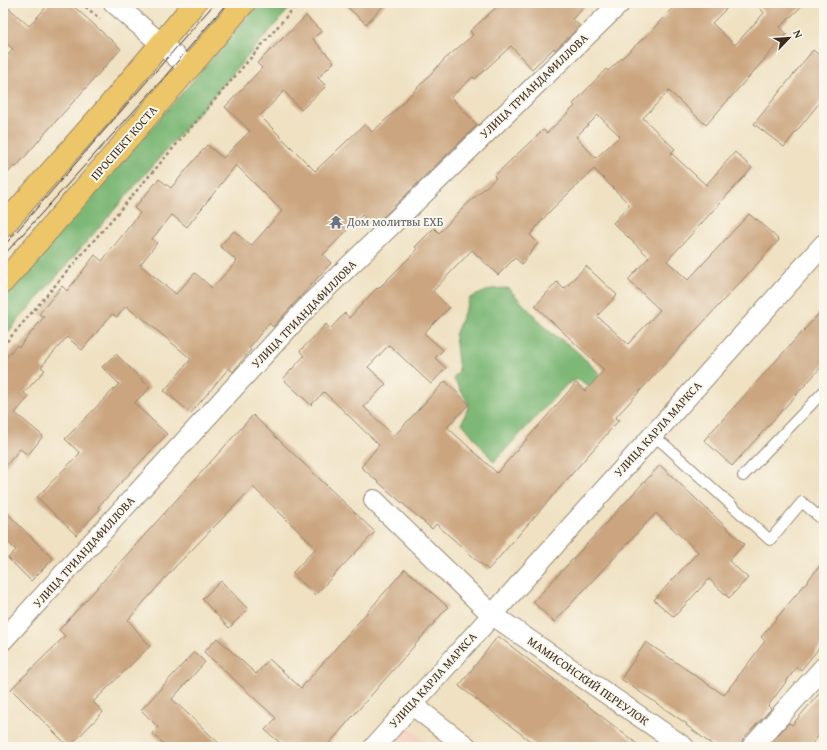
<svg xmlns="http://www.w3.org/2000/svg" width="827" height="750" font-family="'Gentium Book Plus',serif">
<rect width="100%" height="100%" fill="#fbf7ec"/>
<filter id="ink" filterUnits="userSpaceOnUse"><feTurbulence type="fractalNoise" baseFrequency=".025" numOctaves="2"/><feDisplacementMap in="SourceGraphic" scale="8" xChannelSelector="R" yChannelSelector="G"/><feConvolveMatrix kernelMatrix="1 2 1 2 8 2 1 2 1" color-interpolation-filters="sRGB"/></filter>
<filter id="wash" filterUnits="userSpaceOnUse"><feTurbulence type="fractalNoise" baseFrequency=".012" numOctaves="4" result="noise"/><feDisplacementMap in="SourceGraphic" scale="16" xChannelSelector="R" yChannelSelector="G"/><feGaussianBlur stdDeviation="0.9" result="paint"/><feColorMatrix in="noise" values="0 0 0 0 0 0 0 0 0 0 0 0 0 0 0 0 0 1.4 0 .05"/><feComposite in="paint" operator="in"/></filter>
<g filter="url(#wash)">
<rect width="100%" height="100%" fill="#efe1c2"/>
<path fill="#f5d2c2" d="M408,727L432,747H391Z"/>
<g fill="#7eb877" stroke="#5c714a">
<path d="M260,3H294L3,338V299Z"/>
<path d="M508,288L549,331L573,348L611,384L602,398L579,379L567,384L494,462L462,423L469,404L453,378L459,371L455,335L470,298L491,289Z"/>
</g>
<g id="blocks">
<g fill="#caa57f" fill-rule="evenodd">
<path d="M3,3L29,26L50,3H70L121,49L47,131L16,167L14,166L3,179V61L13,49L3,40Z"/>
<path d="M343,3H386L366,24Z"/>
<path d="M501,3H589L572,19L580,26L555,50L554,48L532,69L511,46L475,79L473,77L451,97L477,125L373,227L362,215L323,255L331,263L273,327L269,323L249,348L251,350L235,369L233,372L229,368L191,413L164,391L191,359L140,316L139,317L126,306L117,317L112,314L82,350L67,337L41,367L45,370L24,393L29,397L15,413L43,436L28,455L20,449L3,469V361L17,345L19,347L44,317L39,314L62,286L67,291L95,255L102,261L140,213L134,208L159,179L171,188L207,145L223,158L250,131L225,107L262,68L257,63L306,16L321,31L313,39L334,62L318,78L326,86L301,110L284,91L260,116L315,171L365,124L372,132L391,115L445,59L473,35L470,31ZM236,165L282,211L251,246L234,231L220,246L237,261L212,288L195,273L176,294L140,265L157,243L152,239L172,215L187,227Z"/>
<path d="M677,3H732L712,23L735,45L764,13L756,3H805L780,27L787,34L706,125L669,91L643,118L675,149L671,153L706,185L735,152L752,168L667,261L688,280L749,214L756,220L757,219L779,240L615,418L619,420L488,570L436,524L432,529L361,467L379,445L324,392L311,405L283,379L304,356L300,351L326,324L330,329L345,313L349,318L377,288L378,289L418,249L415,247L434,228L439,233L463,208L496,178L494,176L543,130L547,133L575,106L573,104L606,69L608,71L651,31ZM598,115L620,136L596,158L576,137ZM594,169L630,205L613,223L649,257L628,280L660,310L628,344L597,316L617,295L586,266L564,289L557,282L535,306L604,370L585,391L576,383L497,473L447,427L469,404L445,381L394,436L364,407L386,384L368,367L389,345L431,384L446,368L435,358L443,350L424,333L449,308L433,291L472,250L498,275L515,258L522,264L538,243L530,235L550,211Z"/>
<path d="M813,50L824,59V97L784,147L754,124Z"/>
<path d="M824,308V364L732,466L704,440Z"/>
<path d="M116,354L150,388L134,403L167,434L98,507L100,509L76,535L37,497L80,453L65,439L119,384L102,367Z"/>
<path d="M253,415L375,532L315,595L292,573L316,548L253,487L176,566L128,620L150,646L93,702L103,712L69,747L11,689L65,636L59,630Z"/>
<path d="M660,465L744,544L729,561L748,578L729,598L709,579L674,617L654,600L698,552L656,513L554,622L533,602Z"/>
<path d="M3,509L53,559L31,581L8,558L16,550L3,538Z"/>
<path d="M824,561V642L801,670L797,667L768,706L771,709L743,739L741,747H715L686,725L687,724L621,679L646,642L724,695L765,641L761,637Z"/>
<path d="M405,569L448,607L326,747H285L265,730L276,718L204,652L217,638L256,674L269,659L301,688Z"/>
<path d="M221,581L248,609L229,628L202,599Z"/>
<path d="M498,636L641,747H538L459,686Z"/>
<path d="M194,652L205,662L172,699L223,747H167L152,733L158,727L141,710Z"/>
<path d="M824,688V729L810,747H767L789,723L792,725Z"/>
</g>
</g>
</g>
<g filter="url(#ink)">
<use href="#blocks" fill-opacity="0" stroke="#958670" stroke-width="1"/>
<g fill="none" stroke-linecap="round" stroke-linejoin="round">
<g stroke="#958670" stroke-width="12">
<g id="service">
<path d="M652,435L665,445L770,540L802,502L819,517L824,512"/>
<path d="M743,476L824,391"/>
</g>
</g>
<g stroke="#958670" stroke-width="22">
<g id="minor">
<path d="M114,3L189,68"/>
<path d="M374,500L483,606L500,620L684,747"/>
<path d="M3,640L312,302L620,3"/>
<path d="M410,706L419,710L467,747"/>
<path d="M374,747L824,244"/>
<path d="M752,747L824,667"/>
</g>
</g>
<g stroke="#958670" stroke-width="24">
<g id="primary">
<path d="M3,226L108,107L195,3"/>
<path d="M3,282L189,68L244,3"/>
</g>
</g>
<g stroke="#958670" stroke-width="2.5" stroke-dasharray="3 3" stroke-linecap="butt">
<path d="M81,3L100,19"/>
<path d="M3,346L298,3"/>
</g>
<use href="#service" stroke="#fff" stroke-width="10"/>
<use href="#minor" stroke="#fff" stroke-width="20"/>
<use href="#primary" stroke="#ecc669" stroke-width="22"/>
<g stroke="#3b2a1e" stroke-width="1">
<path d="M3,247L215,3"/>
<path d="M3,256L161,81L227,3"/>
</g>
</g>
</g>
<defs>
<g id="temple-bare" transform="scale(1.08)"><path d="M0-6L5-2H3V0L6.5 2.5H4V6H1.5V3h-3V6H-4V2.5H-6.5L-3 0V-2H-5Z" fill="#6b7280" stroke="#fbf7ec" stroke-width="2.5" paint-order="stroke"/></g>
</defs>
<g fill-rule="evenodd">
<use href="#temple-bare" x="336" y="222"/>
</g>
<g text-anchor="middle" stroke-width="4" stroke-linejoin="round" paint-order="stroke">
<g font-size="12" fill="#3b2a1e" stroke="#fbf7ec">
<text transform="translate(534 86) rotate(-44)" y="4">УЛИЦА ТРИАНДАФИЛЛОВА</text>
<text transform="translate(124 143) rotate(-49)" y="4">ПРОСПЕКТ КОСТА</text>
<text transform="translate(304 314) rotate(-46)" y="4">УЛИЦА ТРИАНДАФИЛЛОВА</text>
<text transform="translate(658 429) rotate(-48)" y="4">УЛИЦА КАРЛА МАРКСА</text>
<text transform="translate(84 552) rotate(-48)" y="4">УЛИЦА ТРИАНДАФИЛЛОВА</text>
<text transform="translate(433 680) rotate(-48)" y="4">УЛИЦА КАРЛА МАРКСА</text>
<text transform="translate(588 681) rotate(35)" y="4">МАМИСОНСКИЙ ПЕРЕУЛОК</text>
</g>
<g font-size="12" fill="#5b616d" stroke="#fbf7ec" text-anchor="start">
<text x="347" y="226">Дом молитвы ЕХБ</text>
</g>
</g>
<rect width="827" height="750" fill="none" stroke="#fbf7ec" stroke-width="16"/>
<g transform="translate(789 38) rotate(65)" stroke="#fbf7ec" stroke-width="3" paint-order="stroke">
<path d="M0-3L7 15L0 10L-7 15Z" fill="#3b2a1e"/>
<text y="-6" font-size="11" font-weight="bold" text-anchor="middle" fill="#3b2a1e">N</text>
</g>
</svg>
